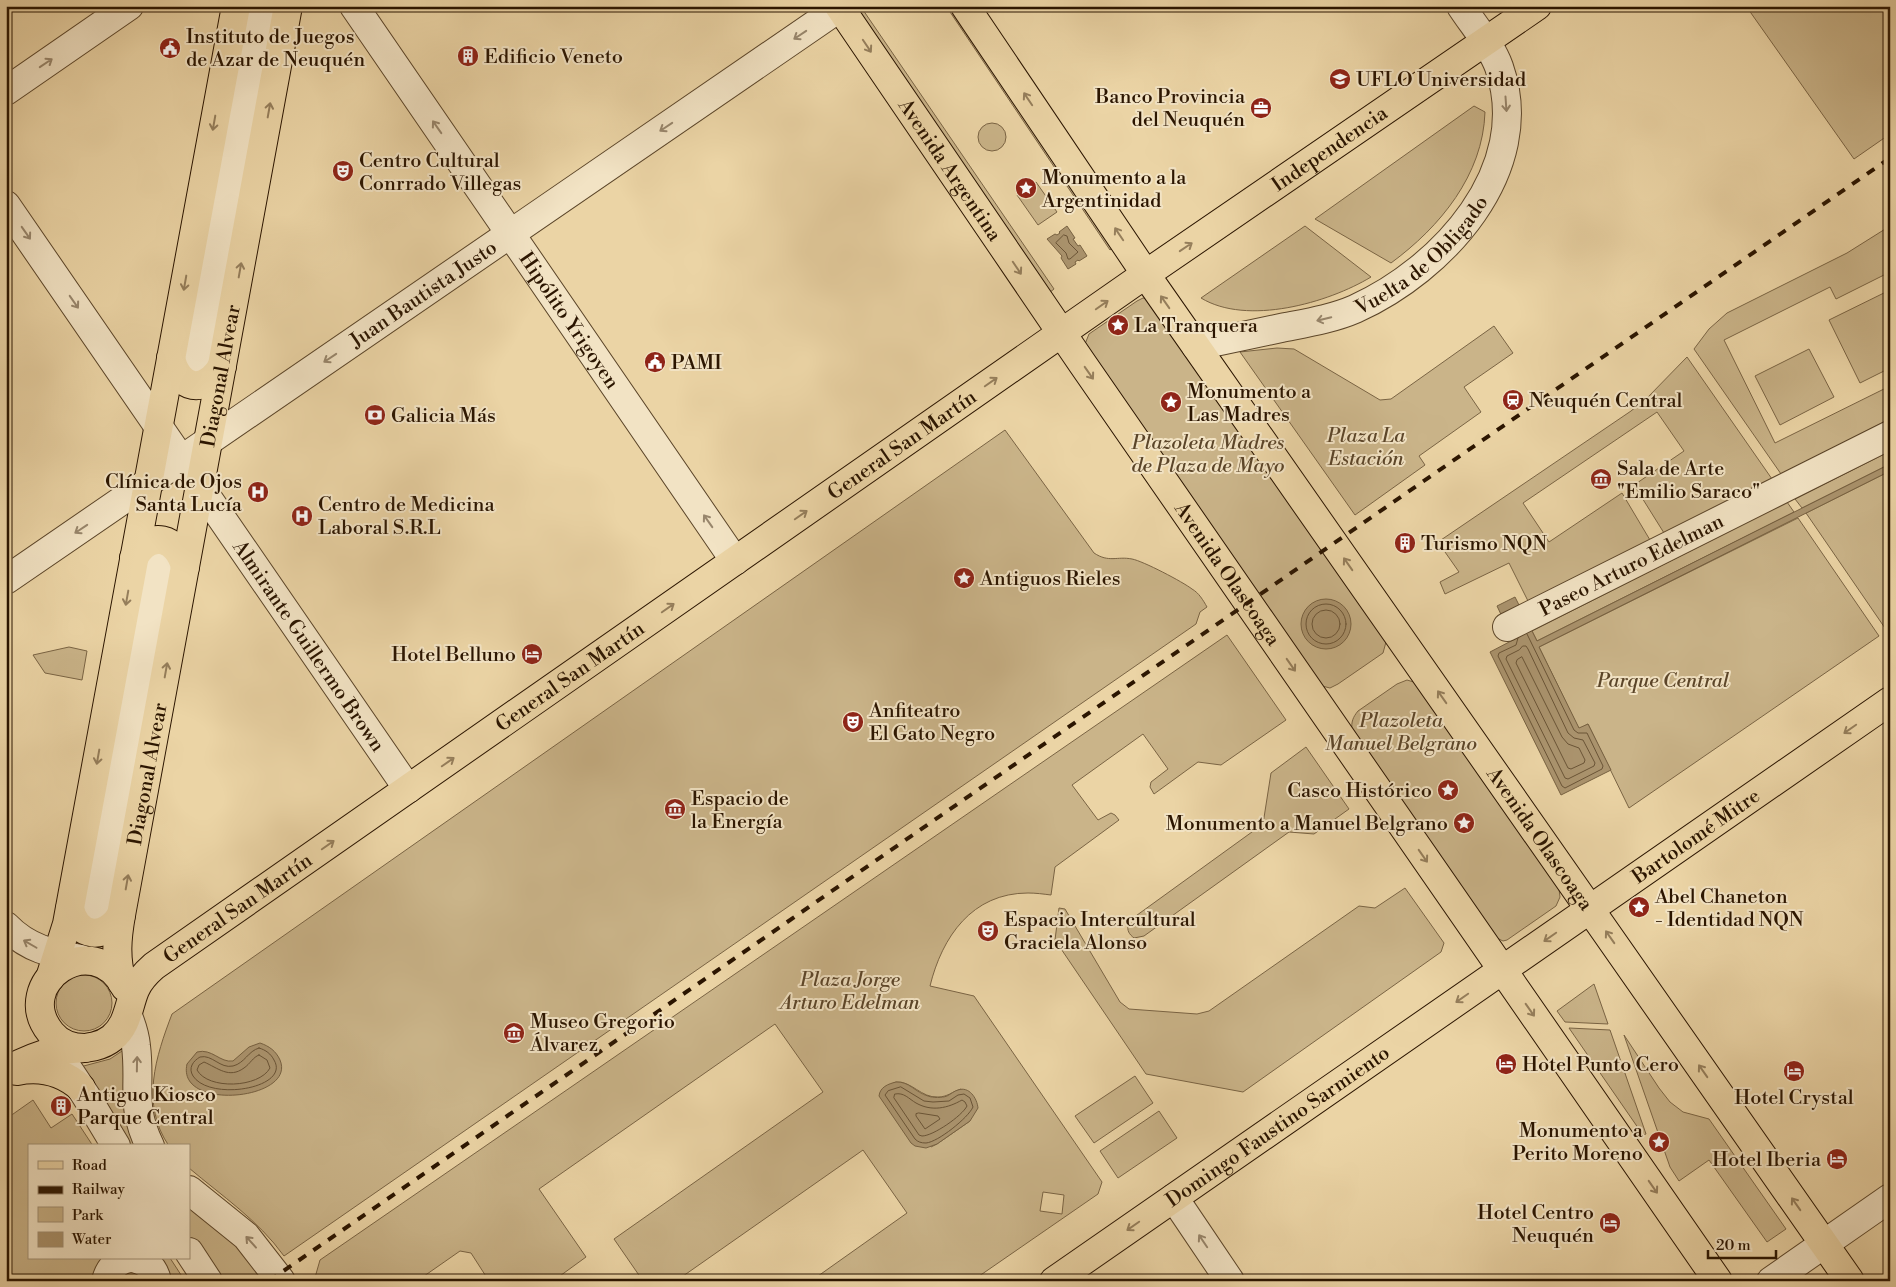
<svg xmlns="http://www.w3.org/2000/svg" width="1896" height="1287" font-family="'Libre Bodoni',serif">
<rect width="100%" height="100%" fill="#ebd4a5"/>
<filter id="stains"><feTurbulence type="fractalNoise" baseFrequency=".004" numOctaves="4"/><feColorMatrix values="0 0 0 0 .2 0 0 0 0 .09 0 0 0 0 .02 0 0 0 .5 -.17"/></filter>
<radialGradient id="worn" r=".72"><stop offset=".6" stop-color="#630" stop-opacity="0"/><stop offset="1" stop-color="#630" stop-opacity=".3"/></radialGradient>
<g fill="#cab489" stroke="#7a6444" fill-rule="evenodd">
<path d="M946,6H952L1115,246L1110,250Z"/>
<path d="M1746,6H1890V134L1854,159Z"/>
<path d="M861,7L1054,289L1049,293L856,10Z"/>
<path d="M1474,106L1485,112C1483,175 1440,227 1391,263L1315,219Z"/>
<circle cx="992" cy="137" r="14"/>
<path d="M1036,182L1057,212L1038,225L1017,195Z"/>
<path d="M1305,226L1371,277C1328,303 1247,326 1201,298Z"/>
<path d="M1890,226V272L1836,299L1830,287L1724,340L1775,443L1890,386V419L1781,474L1694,349L1709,329L1727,313L1847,253Z"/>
<path d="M1890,290V368L1860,383L1829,320Z"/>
<path d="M1143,298L1147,299L1386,642L1383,653L1338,684L1330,688L1322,686L1085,344L1089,334L1137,301Z"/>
<path d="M1494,326L1513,353L1464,387L1481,412L1419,456L1425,465L1355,515L1240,352L1277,348L1294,349L1380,400L1391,399Z"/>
<path d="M1809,349L1834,397L1780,425L1755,376Z"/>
<path d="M1687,357L1772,479L1664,533L1634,485L1684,451L1657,412L1523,503L1549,542L1622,493L1650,540L1528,601L1509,563L1445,594L1440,582L1459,572L1438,542L1631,411L1648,397Z"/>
<path d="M1005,430L1094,553C1109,563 1117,556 1132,559C1143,561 1183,582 1192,589C1199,593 1203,600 1207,607L1200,612L1196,624L284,1256C258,1220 222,1196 189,1168V1146H169C140,1104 156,1056 172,1014Z"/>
<path d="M1890,451V464L1802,508L1795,499Z"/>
<path d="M1890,471V629L1887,631L1806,513Z"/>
<path d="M1787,502L1794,512L1537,641L1532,631Z"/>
<path d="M1798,518L1879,636L1629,808L1588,724L1579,729L1539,647Z"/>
<path d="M1227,635L1286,720L1221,765L1198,762L1154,794L1150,787L1151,782L1168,769L1143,734L1072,785L1098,820L1111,813L1115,815L1119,820L1055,867L1051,895C1043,894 1036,893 1028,893C972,893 942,937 930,986L974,996L1102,1182L1098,1194L972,1281H811L907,1213L863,1150L676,1281H643L614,1239L823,1092L775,1024L539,1189L586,1257L553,1281H489L471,1253L460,1251L417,1281H314L320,1260ZM896,1082C912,1081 921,1098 938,1097C947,1097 952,1092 961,1089L970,1121L937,1144L931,1147L885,1087ZM1043,1192L1064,1195L1062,1214L1040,1211Z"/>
<path d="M69,647L87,651L82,680L45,673L33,655Z"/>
<path d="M1407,680L1417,683L1559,889L1560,897L1556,906L1507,940L1503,941L1495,937L1352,730C1351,722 1353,717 1358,711L1397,684Z"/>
<path d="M1306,747L1349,809L1314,834L1289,832L1144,936L1134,938C1129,934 1127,931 1128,924L1133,918L1263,824L1271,773Z"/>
<path d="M1405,888L1444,943L1441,952L1243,1092L1146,1074L1055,940L1059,908L1065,909L1120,1002L1129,1009L1197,1014L1209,1011L1359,906L1375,908Z"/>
<circle cx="84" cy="1003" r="28"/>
<path d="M1594,984L1608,1024L1565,1022L1557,1011Z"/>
<path d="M1569,1028L1610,1030L1646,1134L1643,1135Z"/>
<path d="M1624,1035L1659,1088L1670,1102L1683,1112L1709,1119L1786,1229L1767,1242L1709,1160L1679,1181L1670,1167Z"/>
<path d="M128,1047L143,1146H122L80,1067L110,1059Z"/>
<path d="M1135,1076L1153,1103L1094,1143L1075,1116Z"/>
<path d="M33,1100L51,1128L72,1114L93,1146H29V1258H170L185,1281H6V1119Z"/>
<path d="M1159,1111L1177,1138L1118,1178L1100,1151Z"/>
<path d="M189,1199L272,1281H215L189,1242Z"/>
</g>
<g fill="#aa936d" stroke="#776141">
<path d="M1067,226L1075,238L1073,239L1078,246L1080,245L1087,256L1079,261L1078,260L1075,262L1076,264L1068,269L1061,258L1062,256L1047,239L1055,234L1057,235L1060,233L1059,232Z"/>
<path d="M1890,464V471L1539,647L1579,728L1588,724L1611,770L1561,795L1490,652L1513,640L1497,606L1515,597L1537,641Z"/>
<circle cx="1326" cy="624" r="25"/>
<path d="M260,1043C269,1046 276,1051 280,1060C297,1100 176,1112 187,1064L197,1052C212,1048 220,1063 233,1061L249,1047Z"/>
<path d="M896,1082C909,1081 916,1093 928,1096C933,1098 942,1098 947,1096C951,1094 954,1091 958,1090C969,1086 977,1098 978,1108L970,1121L937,1144L926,1148L915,1146L911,1143L879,1096C880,1087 888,1084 896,1082Z"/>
</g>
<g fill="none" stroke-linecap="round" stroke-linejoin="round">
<g stroke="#6a5436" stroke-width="1">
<path d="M1064,235L1067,236L1069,243L1078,252L1070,259H1068L1066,253L1056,243Z"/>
<circle cx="1326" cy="624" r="20"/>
<circle cx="1326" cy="624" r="14"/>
<path d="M1518,638L1516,645L1499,653L1498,656L1562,786L1565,788L1602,769L1603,766L1587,733H1578L1574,730L1527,634"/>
<path d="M1523,646H1526L1528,649L1568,733L1574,738L1583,740L1595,763L1594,766L1568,779L1565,778L1506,659L1507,656L1519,650Z"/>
<path d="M1522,657L1562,737L1568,744L1579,748L1585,760L1584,763L1571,769L1568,768L1516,663L1517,660Z"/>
<path d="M259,1048C266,1050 271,1054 274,1060C291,1088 210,1102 193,1076C188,1068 193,1061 200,1057C212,1054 220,1069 233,1066C245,1063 248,1051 259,1048Z"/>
<path d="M259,1055L267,1060L270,1068C259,1088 208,1090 197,1070L199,1065L204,1062C218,1068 229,1079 244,1068C250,1064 253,1057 259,1055Z"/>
<path d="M901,1087L924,1101L933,1102L949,1101L958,1095L964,1094L970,1098L973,1107C968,1118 938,1142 926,1143C921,1143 918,1142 915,1139L885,1095L888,1091Z"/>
<path d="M895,1094C904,1092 909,1099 916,1103C932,1112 948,1108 962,1100L965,1102L967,1106C962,1116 933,1136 922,1136L919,1135L894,1098Z"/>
<path d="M919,1113L938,1116L940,1119L925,1129L916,1116V1114Z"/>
</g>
<g stroke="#5b4529" stroke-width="30">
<g id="minor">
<path id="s1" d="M354,6L735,561"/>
<path d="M6,91L129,6"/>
<path id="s2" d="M6,205L408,789"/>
<path id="s3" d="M1196,346C1224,340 1253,334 1281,328C1306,323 1332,319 1355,309C1442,270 1535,170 1499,67C1491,45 1474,26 1461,6"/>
<path d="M197,362L261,15"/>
<path id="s4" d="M6,580L842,6"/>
<path id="s5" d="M1507,627L1890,435"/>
<path d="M96,909L160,562"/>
<path d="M6,926C27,948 52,954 81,959"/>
<path d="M128,1016C132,1026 135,1036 136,1046C141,1086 130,1106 150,1146"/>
<path d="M68,1069L86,1096L116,1146"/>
<path d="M189,1190L246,1236L281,1281"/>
<path d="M1174,1198L1230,1281"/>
<path d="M189,1252L208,1281"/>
<path d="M131,1258C145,1260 154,1267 157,1281"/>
<path d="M106,1281C109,1268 117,1260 131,1258"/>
<path d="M1771,1281L1890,1198"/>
</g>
</g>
<g stroke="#2b1500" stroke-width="30">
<g id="major">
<path id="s6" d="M839,6L1082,363L1718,1281"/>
<path id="s7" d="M965,6L1153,285L1850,1281"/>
<path d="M171,358C178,390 205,395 222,366"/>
<path d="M134,558C149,529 178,537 185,567"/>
<path d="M70,909C78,939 106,940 121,915"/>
<path d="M50,978L67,924L236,6"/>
<path id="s8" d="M122,982C115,958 117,938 121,915L288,6"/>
<path d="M85,1048C72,1048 59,1043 51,1033C10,983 93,926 125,987"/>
<path id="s9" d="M6,1071C22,1062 38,1055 57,1051C75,1047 96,1051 112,1038C128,1025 128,1007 135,990C139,980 146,973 154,966L1146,274L1537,6"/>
<path d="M17,1071C42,1066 63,1072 81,1088"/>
<path id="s10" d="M1054,1281L1890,701"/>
</g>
</g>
<use href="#minor" stroke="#f2e3c4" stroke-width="28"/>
<use href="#major" stroke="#ebd4a5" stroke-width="28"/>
<path stroke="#2b1500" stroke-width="4" stroke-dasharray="9 9" stroke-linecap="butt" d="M269,1281L1890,158"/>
</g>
<defs><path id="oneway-shaft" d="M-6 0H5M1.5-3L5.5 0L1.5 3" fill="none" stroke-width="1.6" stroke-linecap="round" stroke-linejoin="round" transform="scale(1.25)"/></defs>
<g stroke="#98866c">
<use href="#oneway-shaft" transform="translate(800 35) rotate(146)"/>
<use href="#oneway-shaft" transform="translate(46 63) rotate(-34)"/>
<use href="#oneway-shaft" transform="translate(1506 104) rotate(86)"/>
<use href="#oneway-shaft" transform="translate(437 127) rotate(-125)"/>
<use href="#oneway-shaft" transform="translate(666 127) rotate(146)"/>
<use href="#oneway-shaft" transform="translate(26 233) rotate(55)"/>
<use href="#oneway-shaft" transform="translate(74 302) rotate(55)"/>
<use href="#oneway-shaft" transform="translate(1324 319) rotate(166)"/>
<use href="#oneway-shaft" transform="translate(330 358) rotate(146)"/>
<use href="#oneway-shaft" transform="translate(708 521) rotate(-125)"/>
<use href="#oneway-shaft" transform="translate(81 529) rotate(146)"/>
<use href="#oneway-shaft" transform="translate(30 944) rotate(-150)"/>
<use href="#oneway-shaft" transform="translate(137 1064) rotate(-89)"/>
<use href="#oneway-shaft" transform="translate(1203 1241) rotate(-124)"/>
<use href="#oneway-shaft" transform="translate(251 1242) rotate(-132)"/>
</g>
<g stroke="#957e5b">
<use href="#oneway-shaft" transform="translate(867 46) rotate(56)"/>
<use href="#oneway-shaft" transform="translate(1028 99) rotate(-124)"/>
<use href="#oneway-shaft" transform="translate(269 110) rotate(-80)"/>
<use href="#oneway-shaft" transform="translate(214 123) rotate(100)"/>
<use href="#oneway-shaft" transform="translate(1119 234) rotate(-124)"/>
<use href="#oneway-shaft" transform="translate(1186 247) rotate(-34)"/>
<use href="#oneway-shaft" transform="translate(1017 268) rotate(56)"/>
<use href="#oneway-shaft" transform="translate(240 270) rotate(-80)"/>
<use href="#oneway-shaft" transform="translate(185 283) rotate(100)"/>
<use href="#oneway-shaft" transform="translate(1165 302) rotate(-125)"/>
<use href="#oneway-shaft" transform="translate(1102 305) rotate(-35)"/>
<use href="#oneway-shaft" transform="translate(1089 373) rotate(55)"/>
<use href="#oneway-shaft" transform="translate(991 382) rotate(-35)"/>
<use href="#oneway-shaft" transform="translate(801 515) rotate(-35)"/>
<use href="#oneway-shaft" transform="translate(1348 564) rotate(-125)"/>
<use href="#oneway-shaft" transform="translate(127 598) rotate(100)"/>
<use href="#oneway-shaft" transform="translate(668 608) rotate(-35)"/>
<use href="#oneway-shaft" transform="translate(1291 665) rotate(55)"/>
<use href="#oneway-shaft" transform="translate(166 670) rotate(-80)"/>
<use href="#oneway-shaft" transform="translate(1442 697) rotate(-125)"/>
<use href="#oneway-shaft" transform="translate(1850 729) rotate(145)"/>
<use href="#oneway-shaft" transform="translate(98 757) rotate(100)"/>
<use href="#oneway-shaft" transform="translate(448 762) rotate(-35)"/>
<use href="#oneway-shaft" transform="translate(328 845) rotate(-35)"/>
<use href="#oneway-shaft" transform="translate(1423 856) rotate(55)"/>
<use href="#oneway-shaft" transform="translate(127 882) rotate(-80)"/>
<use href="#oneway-shaft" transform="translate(1550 937) rotate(145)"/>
<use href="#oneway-shaft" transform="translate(1610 937) rotate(-125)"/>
<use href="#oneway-shaft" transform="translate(1462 998) rotate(145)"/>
<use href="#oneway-shaft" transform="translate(1530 1010) rotate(55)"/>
<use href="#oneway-shaft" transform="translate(1703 1071) rotate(-125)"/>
<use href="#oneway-shaft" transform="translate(1653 1187) rotate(55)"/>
<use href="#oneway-shaft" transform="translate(1796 1204) rotate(-125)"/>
<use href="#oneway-shaft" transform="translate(1133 1226) rotate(145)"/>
</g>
<defs>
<g id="civic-disc" transform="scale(1.125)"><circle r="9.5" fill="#8f2418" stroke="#f2e3c4"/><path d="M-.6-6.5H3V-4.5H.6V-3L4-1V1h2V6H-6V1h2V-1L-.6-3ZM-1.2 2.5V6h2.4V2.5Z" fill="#fff"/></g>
<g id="building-disc" transform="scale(1.125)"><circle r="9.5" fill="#8f2418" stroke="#f2e3c4"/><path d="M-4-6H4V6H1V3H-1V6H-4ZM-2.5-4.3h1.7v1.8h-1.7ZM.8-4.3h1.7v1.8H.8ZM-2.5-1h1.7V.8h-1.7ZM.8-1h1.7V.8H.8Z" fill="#fff"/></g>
<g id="university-disc" transform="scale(1.125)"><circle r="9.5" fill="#8f2418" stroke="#f2e3c4"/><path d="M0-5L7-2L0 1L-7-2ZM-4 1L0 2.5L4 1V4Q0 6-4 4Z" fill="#fff"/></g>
<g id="office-disc" transform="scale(1.125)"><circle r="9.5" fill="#8f2418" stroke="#f2e3c4"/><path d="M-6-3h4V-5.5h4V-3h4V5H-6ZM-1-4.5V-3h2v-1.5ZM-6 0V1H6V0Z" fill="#fff"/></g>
<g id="theatre-disc" transform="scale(1.125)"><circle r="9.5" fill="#8f2418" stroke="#f2e3c4"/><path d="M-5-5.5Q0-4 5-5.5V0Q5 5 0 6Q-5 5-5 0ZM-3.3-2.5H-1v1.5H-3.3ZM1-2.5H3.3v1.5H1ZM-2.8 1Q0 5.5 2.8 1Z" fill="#fff"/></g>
<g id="sight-disc" transform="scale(1.125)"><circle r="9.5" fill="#8f2418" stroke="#f2e3c4"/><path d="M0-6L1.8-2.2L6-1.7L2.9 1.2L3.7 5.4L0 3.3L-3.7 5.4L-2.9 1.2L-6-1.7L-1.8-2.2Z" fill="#fff"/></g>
<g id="station-disc" transform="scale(1.125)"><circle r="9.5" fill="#8f2418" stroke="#f2e3c4"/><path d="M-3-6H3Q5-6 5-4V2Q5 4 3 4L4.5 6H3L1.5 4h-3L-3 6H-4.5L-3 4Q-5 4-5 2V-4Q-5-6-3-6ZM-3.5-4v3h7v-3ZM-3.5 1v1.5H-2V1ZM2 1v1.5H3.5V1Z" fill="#fff"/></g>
<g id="bank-disc" transform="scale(1.125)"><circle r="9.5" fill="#8f2418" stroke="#f2e3c4"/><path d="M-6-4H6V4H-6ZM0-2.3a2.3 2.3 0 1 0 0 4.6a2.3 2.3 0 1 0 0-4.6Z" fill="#fff"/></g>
<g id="museum-disc" transform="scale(1.125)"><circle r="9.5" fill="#8f2418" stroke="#f2e3c4"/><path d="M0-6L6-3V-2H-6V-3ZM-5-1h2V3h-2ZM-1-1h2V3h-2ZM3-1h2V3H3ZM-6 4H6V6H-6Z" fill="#fff"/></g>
<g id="hospital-disc" transform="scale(1.125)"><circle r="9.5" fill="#8f2418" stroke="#f2e3c4"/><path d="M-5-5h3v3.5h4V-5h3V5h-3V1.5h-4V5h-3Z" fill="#fff"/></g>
<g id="hotel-disc" transform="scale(1.125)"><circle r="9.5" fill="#8f2418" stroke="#f2e3c4"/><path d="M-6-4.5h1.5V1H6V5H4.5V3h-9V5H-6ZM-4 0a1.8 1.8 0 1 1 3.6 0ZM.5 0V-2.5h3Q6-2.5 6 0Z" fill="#fff"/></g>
</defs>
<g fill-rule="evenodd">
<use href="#civic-disc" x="170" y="48"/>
<use href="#building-disc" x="468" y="56"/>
<use href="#university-disc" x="1340" y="79"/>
<use href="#office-disc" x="1261" y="108"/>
<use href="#theatre-disc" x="343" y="171"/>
<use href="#sight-disc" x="1026" y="188"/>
<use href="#sight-disc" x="1118" y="325"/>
<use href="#civic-disc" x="655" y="362"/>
<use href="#station-disc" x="1513" y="400"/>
<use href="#sight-disc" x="1171" y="402"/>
<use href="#bank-disc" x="375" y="415"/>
<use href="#museum-disc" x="1601" y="479"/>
<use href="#hospital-disc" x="258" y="492"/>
<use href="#hospital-disc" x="302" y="516"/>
<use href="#building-disc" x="1405" y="543"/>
<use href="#sight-disc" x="964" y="578"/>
<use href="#hotel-disc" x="532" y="654"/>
<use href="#theatre-disc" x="853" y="722"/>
<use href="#sight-disc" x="1448" y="790"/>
<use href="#museum-disc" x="675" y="809"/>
<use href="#sight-disc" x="1464" y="823"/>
<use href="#sight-disc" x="1639" y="907"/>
<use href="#theatre-disc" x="988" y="931"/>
<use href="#museum-disc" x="514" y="1033"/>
<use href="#hotel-disc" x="1506" y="1064"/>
<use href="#hotel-disc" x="1794" y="1071"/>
<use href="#building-disc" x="61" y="1106"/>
<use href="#sight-disc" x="1659" y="1142"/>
<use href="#hotel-disc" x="1837" y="1159"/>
<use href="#hotel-disc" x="1610" y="1223"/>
</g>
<g text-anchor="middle" stroke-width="4" stroke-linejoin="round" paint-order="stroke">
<g font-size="20" fill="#2b1500" stroke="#f2e3c4" text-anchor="start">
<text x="186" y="43">Instituto de Juegos<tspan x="186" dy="23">de Azar de Neuquén</tspan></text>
<text x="484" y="63">Edificio Veneto</text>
<text x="1356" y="86">UFLO Universidad</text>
<text x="1245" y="103" text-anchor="end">Banco Provincia<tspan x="1245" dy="23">del Neuquén</tspan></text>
<text x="359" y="167">Centro Cultural<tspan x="359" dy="23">Conrrado Villegas</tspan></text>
<text x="1042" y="184">Monumento a la<tspan x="1042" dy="23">Argentinidad</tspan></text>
<text x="1134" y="332">La Tranquera</text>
<text x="671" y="369">PAMI</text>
<text x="1187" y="398">Monumento a<tspan x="1187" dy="23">Las Madres</tspan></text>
<text x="1529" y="407">Neuquén Central</text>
<text x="391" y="422">Galicia Más</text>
<text x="1617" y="475">Sala de Arte<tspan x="1617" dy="23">"Emilio Saraco"</tspan></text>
<text x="242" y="488" text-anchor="end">Clínica de Ojos<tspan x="242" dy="23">Santa Lucía</tspan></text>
<text x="318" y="511">Centro de Medicina<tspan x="318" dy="23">Laboral S.R.L</tspan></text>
<text x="1421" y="550">Turismo NQN</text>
<text x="980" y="585">Antiguos Rieles</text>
<text x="516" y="661" text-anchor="end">Hotel Belluno</text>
<text x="869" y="717">Anfiteatro<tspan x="869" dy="23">El Gato Negro</tspan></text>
<text x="1432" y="797" text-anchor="end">Casco Histórico</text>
<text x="691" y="805">Espacio de<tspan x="691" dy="23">la Energía</tspan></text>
<text x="1448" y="830" text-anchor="end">Monumento a Manuel Belgrano</text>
<text x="1655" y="903">Abel Chaneton<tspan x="1655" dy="23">- Identidad NQN</tspan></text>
<text x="1004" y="926">Espacio Intercultural<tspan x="1004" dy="23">Graciela Alonso</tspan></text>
<text x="530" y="1028">Museo Gregorio<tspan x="530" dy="23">Álvarez</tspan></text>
<text x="1522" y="1071">Hotel Punto Cero</text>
<text x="77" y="1101">Antiguo Kiosco<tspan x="77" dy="23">Parque Central</tspan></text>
<text x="1794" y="1104" text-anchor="middle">Hotel Crystal</text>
<text x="1643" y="1137" text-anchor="end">Monumento a<tspan x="1643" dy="23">Perito Moreno</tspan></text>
<text x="1821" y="1166" text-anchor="end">Hotel Iberia</text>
<text x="1594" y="1219" text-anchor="end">Hotel Centro<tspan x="1594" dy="23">Neuquén</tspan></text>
</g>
<g font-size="20" fill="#2b1500" stroke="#f2e3c4">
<text dy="7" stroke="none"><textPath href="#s9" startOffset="1629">Independencia</textPath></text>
<text dy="7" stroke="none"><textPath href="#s6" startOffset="198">Avenida Argentina</textPath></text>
<text dy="7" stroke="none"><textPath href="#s3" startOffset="250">Vuelta de Obligado</textPath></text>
<text dy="7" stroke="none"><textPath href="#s4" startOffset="506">Juan Bautista Justo</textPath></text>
<text dy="7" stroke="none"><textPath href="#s1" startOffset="381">Hipólito Yrigoyen</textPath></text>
<text dy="7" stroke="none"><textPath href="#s8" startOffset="616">Diagonal Alvear</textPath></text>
<text dy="7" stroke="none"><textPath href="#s9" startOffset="1109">General San Martín</textPath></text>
<text dy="7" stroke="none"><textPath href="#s5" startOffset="139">Paseo Arturo Edelman</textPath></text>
<text dy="7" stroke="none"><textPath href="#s6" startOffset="688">Avenida Olascoaga</textPath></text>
<text dy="7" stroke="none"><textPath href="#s2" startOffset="535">Almirante Guillermo Brown</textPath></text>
<text dy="7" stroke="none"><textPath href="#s9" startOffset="704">General San Martín</textPath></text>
<text dy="7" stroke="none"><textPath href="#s8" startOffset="211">Diagonal Alvear</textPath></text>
<text dy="7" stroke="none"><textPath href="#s10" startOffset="781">Bartolomé Mitre</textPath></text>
<text dy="7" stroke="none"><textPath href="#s7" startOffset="1012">Avenida Olascoaga</textPath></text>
<text dy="7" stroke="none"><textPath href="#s9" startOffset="299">General San Martín</textPath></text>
<text dy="7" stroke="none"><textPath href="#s10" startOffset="272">Domingo Faustino Sarmiento</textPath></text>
</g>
<g font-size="20" font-style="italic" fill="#5b4529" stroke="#f2e3c4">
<text x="1366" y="442">Plaza La<tspan x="1366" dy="23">Estación</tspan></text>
<text x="1208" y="449">Plazoleta Madres<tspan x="1208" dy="23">de Plaza de Mayo</tspan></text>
<text x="1663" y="687">Parque Central</text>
<text x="1401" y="727">Plazoleta<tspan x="1401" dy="23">Manuel Belgrano</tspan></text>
<text x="850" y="986">Plaza Jorge<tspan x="850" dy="23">Arturo Edelman</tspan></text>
</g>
</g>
<rect width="1896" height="1287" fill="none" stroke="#ebd4a5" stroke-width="25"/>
<rect x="8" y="8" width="1881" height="1272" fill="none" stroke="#2b1500" stroke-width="2.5"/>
<rect x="12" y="12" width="1871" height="1262" fill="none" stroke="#2b1500"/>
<rect x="28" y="1144" width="162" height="115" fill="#f2e3c4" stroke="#a29176"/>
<rect x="38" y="1161" width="25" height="8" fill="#ebd4a5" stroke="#a29176"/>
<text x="72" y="1170" font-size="15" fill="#2b1500">Road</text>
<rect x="38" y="1186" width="25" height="8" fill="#2b1500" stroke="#a29176"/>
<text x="72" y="1194" font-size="15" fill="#2b1500">Railway</text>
<rect x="38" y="1207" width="25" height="15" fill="#cab489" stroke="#a29176"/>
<text x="72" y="1220" font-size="15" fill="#2b1500">Park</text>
<rect x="38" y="1232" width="25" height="15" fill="#aa936d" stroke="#a29176"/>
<text x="72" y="1244" font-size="15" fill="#2b1500">Water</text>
<path d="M1708 1250v8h68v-8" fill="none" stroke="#2b1500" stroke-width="2.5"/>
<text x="1716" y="1250" font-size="15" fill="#2b1500" stroke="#f2e3c4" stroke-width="4" paint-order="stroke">20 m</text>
<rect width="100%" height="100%" filter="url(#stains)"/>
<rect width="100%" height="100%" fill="url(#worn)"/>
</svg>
